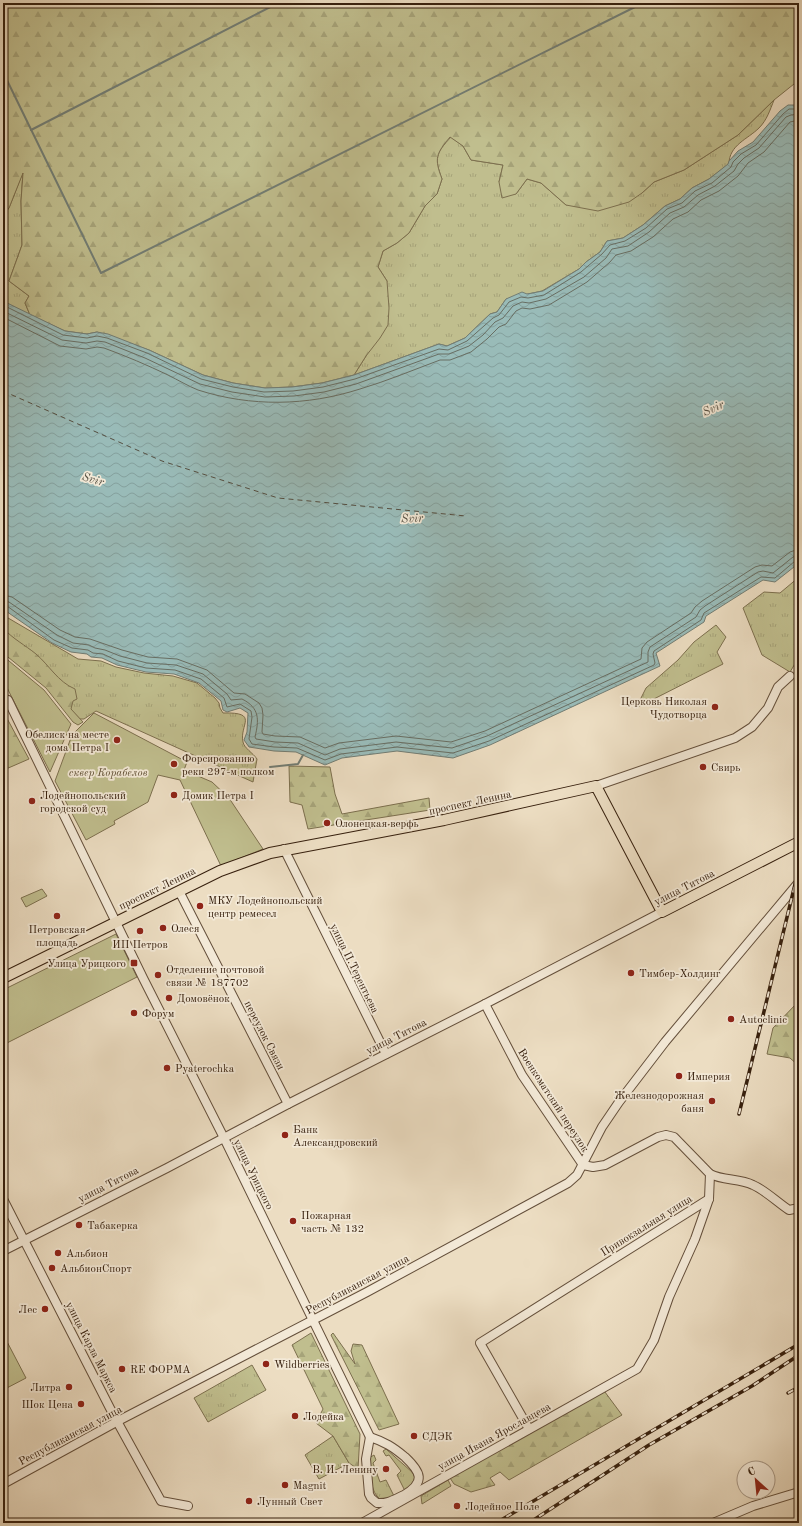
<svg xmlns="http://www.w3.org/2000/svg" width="802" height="1526" font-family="'Old Standard TT',serif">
<defs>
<pattern id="grass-tufts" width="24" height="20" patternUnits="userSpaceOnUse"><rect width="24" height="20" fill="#c0be8e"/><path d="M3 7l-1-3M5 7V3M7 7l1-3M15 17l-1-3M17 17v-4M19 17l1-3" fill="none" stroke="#a6a379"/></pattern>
<pattern id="forest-firs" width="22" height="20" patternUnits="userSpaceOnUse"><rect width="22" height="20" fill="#c0be8e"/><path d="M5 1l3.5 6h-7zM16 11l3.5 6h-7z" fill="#a6a379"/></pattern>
<pattern id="water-waves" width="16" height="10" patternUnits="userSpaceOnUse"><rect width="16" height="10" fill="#99bbb8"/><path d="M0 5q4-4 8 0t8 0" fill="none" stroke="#84a09d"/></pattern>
</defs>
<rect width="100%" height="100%" fill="#ecddc2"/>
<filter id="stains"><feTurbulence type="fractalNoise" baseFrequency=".005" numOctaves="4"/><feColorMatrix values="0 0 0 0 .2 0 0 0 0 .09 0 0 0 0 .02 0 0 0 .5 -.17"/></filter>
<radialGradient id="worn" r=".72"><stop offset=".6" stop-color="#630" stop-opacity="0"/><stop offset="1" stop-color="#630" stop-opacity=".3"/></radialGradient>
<g fill="url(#grass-tufts)" stroke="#7c6f4e">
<path d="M774,100C770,110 767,120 759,128C748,139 729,145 729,164L709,179L692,188L680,199L665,206L643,225L623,238L607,241L600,252L586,262L579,269L542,291L506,299L497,312L490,314L465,338L447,346L439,344L354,375L366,356L387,281L378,267L383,251L397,243L409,233L425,206L437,194L442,179C434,158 436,153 451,137L463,146L471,160L503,165L499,182L516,194L527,179L541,183L566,205L642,193L654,182L684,170L738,135Z"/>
<path d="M23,172L21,201L22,245L9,281L29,296L25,303L30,315L3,301V215L9,208Z"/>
<path d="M799,577V657L790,672L762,655L743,608L764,592L780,593Z"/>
<path d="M3,615L78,659L101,661L116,667L144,673L173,676L197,683L215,698L219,703L220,708L223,713C260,712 239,725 243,742C244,748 253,753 257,759L253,782L96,711L84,719H80L3,639Z"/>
<path d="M716,625L726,637L717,652L723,664L636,708L646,688L678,660L694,642Z"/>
<path d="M252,1365L266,1390L208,1422L194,1398Z"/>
<path d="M333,1436L349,1463L319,1479L305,1455Z"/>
<path d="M386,1449L412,1472L415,1477L411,1487L405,1491L397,1475L401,1471L389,1455L386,1456L383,1451Z"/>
<path d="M374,1455L376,1460L373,1463L380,1482L386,1480L394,1496L382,1500C369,1494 371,1471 369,1458Z"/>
<path d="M448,1480L451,1486L422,1504L421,1496Z"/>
</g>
<g fill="url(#forest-firs)" stroke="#7c6f4e">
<path d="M3,3H799V80L774,100L738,135L684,170L654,182L642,193L629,202L598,211L566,205L541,183L527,179L516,194L502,198L499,182L503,165L471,160L463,146L450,137C436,154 434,158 442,179L437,194L425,206L409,233L397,243L383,251L378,267L387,281L389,308L388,325L380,338L366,356L354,375L322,383L292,387L265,388L233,383L203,375L149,350L97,332L87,334L65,331L30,315L25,303L29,296L9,281L22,245L21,201L23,173L9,208L3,215V28L5,21L3,18Z"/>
<path d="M3,628C13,639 25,645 36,654C49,665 58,682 75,689L77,699L73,701L71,709L83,722L78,725L73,722L46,688L3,653Z"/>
<path d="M3,711L29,759L6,769L3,766Z"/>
<path d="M289,766L330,767L335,794L342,814L429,798L430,810L308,829L302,805L290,802Z"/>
<path d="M797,1003L799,1004V1066L790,1058L767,1054L773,1028Z"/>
<path d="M311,1333L360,1434L358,1469L349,1463L333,1436L316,1423L323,1409L292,1345Z"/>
<path d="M333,1333L355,1364L351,1351L353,1344L362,1345L399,1424L379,1430L331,1335Z"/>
<path d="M602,1388L622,1415L509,1480L500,1472L490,1478L495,1485L471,1492L454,1484L448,1475Z"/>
</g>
<g fill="#c0be8e" stroke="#7c6f4e">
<path d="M3,656L44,690L71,724L50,772L3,680Z"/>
<path d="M94,713L187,762L184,770L212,782L229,798L263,849L221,866L180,780L158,775L148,802L114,821L115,824L86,840L55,781L72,735Z"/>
<path d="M42,889L47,896L26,907L21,898Z"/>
<path d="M116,934L137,977L3,1045V990Z"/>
<path d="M3,1334L26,1378L3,1390Z"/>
</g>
<path fill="url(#water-waves)" stroke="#727d74" d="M799,104V563L775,582L763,580L706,616L704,622L656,653L660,666L490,745L453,758L397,751L342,758L325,765L296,752L274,751L249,747L244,740L247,732L248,713L240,708L227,712L223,710L221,701L199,683L174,674L146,672L117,665L102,658L91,657L87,654L71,652L52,643L3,609V301L65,331L87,334L97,332L108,334L149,350L203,375L233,383L265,388L292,387L322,383L354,375L439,344L447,346L465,338L490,314L497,312L506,299L522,292L527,294L543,291L579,269L586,262L600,252L607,241L623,238L643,225L665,206L680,199L692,188L709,179L728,164L729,161L738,151L753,142L780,111L788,105H796Z"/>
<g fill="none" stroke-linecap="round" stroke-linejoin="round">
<g stroke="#686e63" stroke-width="1">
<path d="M3,305L63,335L87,338L97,336L107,338L147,353L201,379L233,387L264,392L293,391L323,387L355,379L439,349L448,350L467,341L493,318L499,315L509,302L521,297L528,298L544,295L581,272L602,254L610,245L625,241L646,228L667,209L682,203L695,191L712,183L731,167L733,162L741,154L756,145L783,114L789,109H799"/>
<path d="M3,311L62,340L86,343L97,341L105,342L145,358L200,384L232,392L265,397L294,396L324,392L356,384L439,354H449L469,346L483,335L495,322L503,318L513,306L522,302L529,303L546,299L584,277L606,258L612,249L628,246L649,232L670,213L684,207L698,195L715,186L734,171L738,164L744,158L759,148L786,117L791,115L799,114"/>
<path d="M3,317L60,346L86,349L97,347L104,348C126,356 147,365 168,375C178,380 188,386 198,390C251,407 307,406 360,389C387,381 413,370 440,360H450L471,352L487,339L499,327L506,324L516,311L522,308L530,309L549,305L587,282L610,262L616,255L631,251L653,237L673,219L688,212L701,200L719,191L738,176L748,163L764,152L790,122L799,120"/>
<path d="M3,595L12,597L60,630L75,637L90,639L122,650L148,657L177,659L207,670L234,693L245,694L259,703L262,708L263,715L262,732L263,734L275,736L300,737L325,748L339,743L396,736L451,742L485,731L641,659L642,648L647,642L691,613L695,607L702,601L755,567L762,565L772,566L790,552L799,549"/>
<path d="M3,601L9,602L57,635L73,643L89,645L95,648L105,650L120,656L147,663L176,665L203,674L227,694L231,700L242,699C260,708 259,720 255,737L256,739L275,742L298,743L325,755L340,749L396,742L452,748L487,736L648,662V652L650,647L696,617L700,610L705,606L758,572L763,571L773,573L793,557L799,555"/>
<path d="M3,606H7L54,640L72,648L88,650L93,653L103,654L118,661L146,668L175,670L201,679L224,698L227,707L240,704L251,711L252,717L249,739L252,744L274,747L297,748L325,760L341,754L397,747L453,753L489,741L654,665L655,663L653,654L654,651L701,620L704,613L761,577L775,578L795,561H799"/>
</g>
<g stroke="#727d74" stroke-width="2">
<path d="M3,72L101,273L643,3"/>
<path d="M31,130L278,3"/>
<path d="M270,767L298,764L303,755"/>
</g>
<path stroke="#544e41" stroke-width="1" stroke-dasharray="5 4" stroke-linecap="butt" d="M3,391L162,461L278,498L466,516"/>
<g stroke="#644f3b" stroke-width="10">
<g id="minor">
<path d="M3,702L8,700L143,978L224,1138L370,1437"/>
<path d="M596,786L735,738L752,727L768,708L778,687L790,676"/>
<path d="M284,849L386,1054"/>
<path d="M179,891L288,1104"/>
<path d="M710,1174C724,1181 739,1178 753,1185C765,1190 778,1203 789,1210L799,1208"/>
<path d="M3,1199L113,1414L161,1501L188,1506"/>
<path d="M3,1251L167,1168L288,1104L485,1004L662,912"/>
<path d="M529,1429L480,1343L709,1199"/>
<path d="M370,1437C385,1442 393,1447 405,1457C421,1472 426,1482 404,1495C395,1499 388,1504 377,1503L371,1498L369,1494L366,1459Z"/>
<path d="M3,1484L118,1421L367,1292L568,1183L577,1175L602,1127L619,1102L665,1042L799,882"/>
<path d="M362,1523L637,1369L654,1340L669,1297L695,1239L709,1199L710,1174L674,1137L666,1135L658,1137L605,1165L593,1167L583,1165L522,1075L485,1004"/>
<path d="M713,1523L753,1506L799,1492"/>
</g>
</g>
<g stroke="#37200e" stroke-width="12">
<path id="major" d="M3,978L220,871L270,853L444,820L596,786L662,912L799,842"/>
</g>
<use href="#minor" stroke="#f3e9d7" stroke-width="8"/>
<use href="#major" stroke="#ecddc2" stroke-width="10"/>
<g stroke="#37200e" stroke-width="3.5">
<g id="rail">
<path d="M739,1114L799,868"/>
<path d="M788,1393L799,1387"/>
<path d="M496,1523L799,1344"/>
<path d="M529,1523L649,1445L752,1386L799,1355"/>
</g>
</g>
<use href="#rail" stroke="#f3e9d7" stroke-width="2" stroke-dasharray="6" stroke-linecap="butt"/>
</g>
<g fill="#8f2418" stroke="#f3e9d7" stroke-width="1.5">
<circle cx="715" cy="707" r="4"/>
<circle cx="117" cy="740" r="4"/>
<circle cx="174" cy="764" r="4"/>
<circle cx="703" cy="767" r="4"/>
<circle cx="174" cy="795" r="4"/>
<circle cx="32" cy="801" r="4"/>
<circle cx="327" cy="823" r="4"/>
<circle cx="200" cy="906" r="4"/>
<circle cx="57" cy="916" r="4"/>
<circle cx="163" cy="928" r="4"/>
<circle cx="140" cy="931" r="4"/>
<rect x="130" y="959" width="8" height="8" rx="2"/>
<circle cx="631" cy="973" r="4"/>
<circle cx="158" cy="975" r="4"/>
<circle cx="169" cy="998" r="4"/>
<circle cx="134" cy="1013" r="4"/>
<circle cx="731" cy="1019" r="4"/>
<circle cx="167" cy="1068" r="4"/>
<circle cx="679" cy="1076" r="4"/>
<circle cx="712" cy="1101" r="4"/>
<circle cx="285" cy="1135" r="4"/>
<circle cx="293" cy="1221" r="4"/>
<circle cx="79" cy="1225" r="4"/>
<circle cx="58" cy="1253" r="4"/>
<circle cx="52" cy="1268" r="4"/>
<circle cx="45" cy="1309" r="4"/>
<circle cx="266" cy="1364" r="4"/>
<circle cx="122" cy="1369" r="4"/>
<circle cx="69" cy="1387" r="4"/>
<circle cx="81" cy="1404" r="4"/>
<circle cx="295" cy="1416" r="4"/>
<circle cx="414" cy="1436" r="4"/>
<circle cx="386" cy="1469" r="4"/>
<circle cx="285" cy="1485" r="4"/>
<circle cx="249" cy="1501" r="4"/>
<circle cx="457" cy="1506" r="4"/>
</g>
<g text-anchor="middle" stroke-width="3.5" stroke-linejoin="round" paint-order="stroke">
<g font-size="11" fill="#37200e" stroke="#f3e9d7" text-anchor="start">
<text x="707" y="705" text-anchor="end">Церковь Николая<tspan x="707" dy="13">Чудотворца</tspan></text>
<text x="109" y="738" text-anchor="end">Обелиск на месте<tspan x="109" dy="13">дома Петра I</tspan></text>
<text x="182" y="762">Форсированию<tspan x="182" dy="13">реки 297-м полком</tspan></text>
<text x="711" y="771">Свирь</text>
<text x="40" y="799">Лодейнопольский<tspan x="40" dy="13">городской суд</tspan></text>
<text x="182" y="799">Домик Петра I</text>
<text x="335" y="827">Олонецкая верфь</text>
<text x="208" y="904">МКУ Лодейнопольский<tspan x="208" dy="13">центр ремесел</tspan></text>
<text x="171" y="932">Олеся</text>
<text x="57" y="933" text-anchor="middle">Петровская<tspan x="57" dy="13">площадь</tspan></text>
<text x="140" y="948" text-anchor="middle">ИП Петров</text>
<text x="126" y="967" text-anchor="end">Улица Урицкого</text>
<text x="166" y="973">Отделение почтовой<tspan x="166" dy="13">связи № 187702</tspan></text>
<text x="639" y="977">Тимбер-Холдинг</text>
<text x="177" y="1002">Домовёнок</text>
<text x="142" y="1017">Форум</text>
<text x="739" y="1023">Autoclinic</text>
<text x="175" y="1072">Pyaterochka</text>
<text x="687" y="1080">Империя</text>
<text x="704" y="1099" text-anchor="end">Железнодорожная<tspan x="704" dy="13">баня</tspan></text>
<text x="293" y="1133">Банк<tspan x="293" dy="13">Александровский</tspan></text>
<text x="301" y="1219">Пожарная<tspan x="301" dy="13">часть № 132</tspan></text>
<text x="87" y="1229">Табакерка</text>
<text x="66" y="1257">Альбион</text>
<text x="60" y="1272">АльбионСпорт</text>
<text x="37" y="1313" text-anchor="end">Лес</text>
<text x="274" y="1368">Wildberries</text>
<text x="130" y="1373">RE ФОРМА</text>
<text x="61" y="1391" text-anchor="end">Литра</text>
<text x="73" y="1408" text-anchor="end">Шок Цена</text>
<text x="303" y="1420">Лодейка</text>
<text x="422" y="1440">СДЭК</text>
<text x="378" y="1473" text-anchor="end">В. И. Ленину</text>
<text x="293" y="1489">Magnit</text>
<text x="257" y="1505">Лунный Свет</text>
<text x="465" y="1510">Лодейное Поле</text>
</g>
<g font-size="11" font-style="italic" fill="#604f34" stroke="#f3e9d7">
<text x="108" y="776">сквер Корабелов</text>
</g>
<g font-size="11" fill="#37200e" stroke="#f3e9d7">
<text transform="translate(470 802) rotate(-12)" y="4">проспект Ленина</text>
<text transform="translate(684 887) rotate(-27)" y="4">улица Титова</text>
<text transform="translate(157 888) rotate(-26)" y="4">проспект Ленина</text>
<text transform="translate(355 968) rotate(64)" y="4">улица П.Терентьева</text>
<text transform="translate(265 1035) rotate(63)" y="4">переулок Связи</text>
<text transform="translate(396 1036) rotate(-27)" y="4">улица Титова</text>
<text transform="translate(554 1100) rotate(57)" y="4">Военкоматский переулок</text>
<text transform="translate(254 1174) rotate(64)" y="4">улица Урицкого</text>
<text transform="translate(108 1184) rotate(-27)" y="4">улица Титова</text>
<text transform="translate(646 1225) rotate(-32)" y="4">Привокзальная улица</text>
<text transform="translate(357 1284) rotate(-28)" y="4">Республиканская улица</text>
<text transform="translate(92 1347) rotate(63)" y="4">улица Карла Маркса</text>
<text transform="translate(70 1435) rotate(-28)" y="4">Республиканская улица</text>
<text transform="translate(494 1436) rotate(-29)" y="4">улица Ивана Ярославцева</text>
</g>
<g font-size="12" font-style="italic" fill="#544e41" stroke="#f3e9d7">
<text transform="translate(713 408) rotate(-24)" y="4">Svir</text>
<text transform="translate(93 479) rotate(16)" y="4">Svir</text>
<text transform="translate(412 518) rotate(-2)" y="4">Svir</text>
</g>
</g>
<rect width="802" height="1526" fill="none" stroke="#ecddc2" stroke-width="16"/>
<rect x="4" y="4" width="794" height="1518" fill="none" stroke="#37200e" stroke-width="2"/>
<rect x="8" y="8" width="786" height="1510" fill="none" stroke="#37200e"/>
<g transform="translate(756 1480) rotate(333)"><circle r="19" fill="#f3e9d7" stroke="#a89987"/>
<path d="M0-3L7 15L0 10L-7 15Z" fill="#8f2418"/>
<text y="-6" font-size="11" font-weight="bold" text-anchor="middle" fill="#37200e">С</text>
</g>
<rect width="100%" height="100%" filter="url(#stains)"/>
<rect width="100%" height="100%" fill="url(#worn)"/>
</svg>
